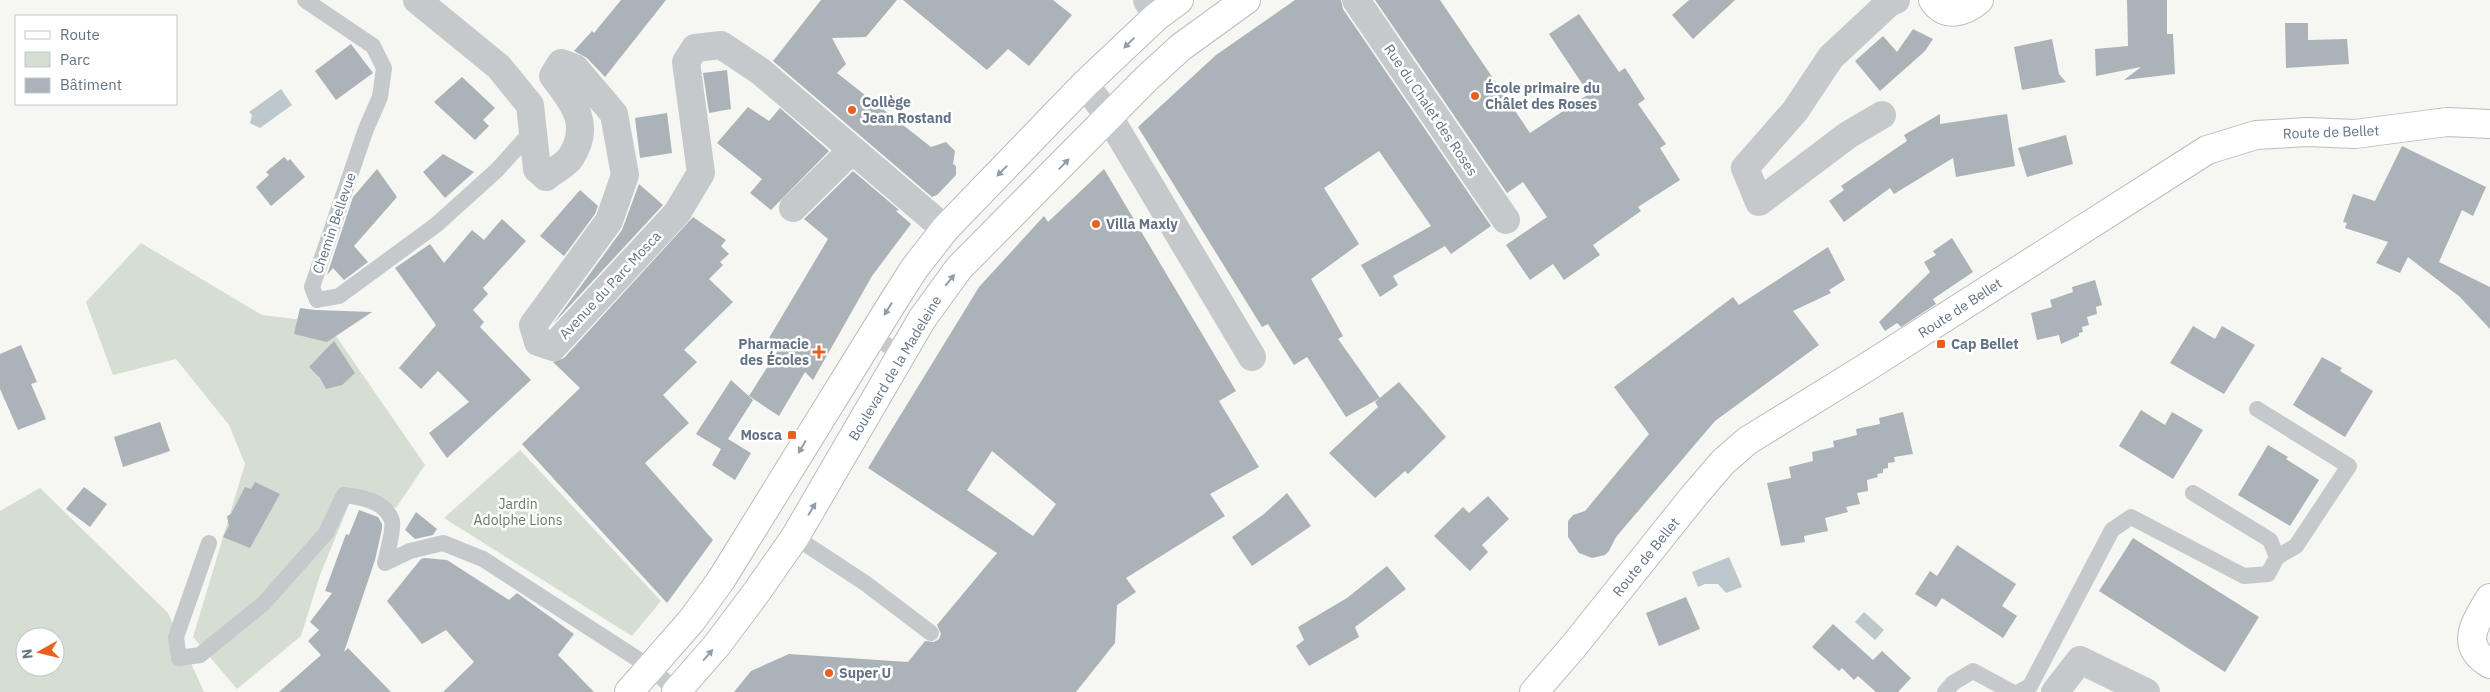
<svg xmlns="http://www.w3.org/2000/svg" width="2490" height="692" font-family="'IBM Plex Sans',sans-serif">
<rect width="100%" height="100%" fill="#f6f6f2"/>
<g fill="#d6ded3" fill-rule="evenodd">
<path d="M141,243L262,315L327,323L425,465L396,508L355,490L320,575L301,636L237,689L193,637L245,464L229,425L176,359L113,375L86,302Z"/>
<path d="M520,450L661,601L632,636L444,518Z"/>
<path d="M40,488L168,613L204,692H0V511ZM25,637H55V667H25Z"/>
</g>
<g fill="#bdc8cc">
<path d="M281,89L292,105L260,128L250,123L252,115L249,112Z"/>
<path d="M1729,557L1742,587L1726,593L1718,584H1705L1698,587L1692,572Z"/>
<path d="M1864,612L1884,630L1875,640L1855,622Z"/>
</g>
<g fill="#abb3b9" fill-rule="evenodd">
<path d="M621,0H666L605,77L587,58L574,51L592,31L594,33Z"/>
<path d="M821,0H897L866,37L832,38L846,64L837,73L931,147L946,142L955,151L953,164L956,166V175L937,195L932,197L773,61Z"/>
<path d="M903,0H1053L1072,15L1029,66L1008,49L987,70Z"/>
<path d="M1295,0H1341L1343,9L1491,226L1451,254L1445,246L1393,276L1398,285L1380,297L1361,265L1431,226L1379,151L1324,188L1359,244L1311,279L1343,336L1338,339L1380,398L1346,417L1307,357L1294,365L1268,324L1262,327L1138,127L1216,55Z"/>
<path d="M1375,0H1440L1530,133L1589,94L1549,34L1579,14L1619,72L1625,68L1645,99L1638,104L1666,144L1660,148L1680,180L1638,207L1641,211L1593,245L1600,255L1564,280L1553,264L1530,280L1506,245L1547,217L1523,182L1507,193Z"/>
<path d="M1689,0H1735L1693,39L1672,15Z"/>
<path d="M2127,0H2167V34H2173L2175,74L2124,80L2141,67L2096,76L2095,49L2128,46Z"/>
<path d="M2285,23H2308V40L2347,39L2349,64L2286,68Z"/>
<path d="M1913,29L1933,39L1925,51L1880,91L1855,61L1883,36L1897,52Z"/>
<path d="M2052,39L2059,74L2066,82L2022,90L2014,47Z"/>
<path d="M351,44L373,73L336,100L315,71Z"/>
<path d="M727,70L731,109L709,113L703,73Z"/>
<path d="M462,77L495,108L483,120L489,126L475,140L434,102Z"/>
<path d="M748,107L769,121L780,108L829,151L771,210L750,193L762,179L717,143Z"/>
<path d="M667,113L672,153L640,158L635,118Z"/>
<path d="M1940,114V124L2007,114L2015,166L1956,177L1953,158L1894,194L1890,188L1844,222L1829,201L1844,190L1841,186L1907,141L1904,135Z"/>
<path d="M2066,135L2073,164L2027,177L2018,148Z"/>
<path d="M2402,146L2486,187L2473,216L2462,210L2439,262L2490,287V329L2460,297L2408,257L2400,273L2376,263L2388,242L2345,228L2347,223L2343,222L2353,194L2375,201Z"/>
<path d="M443,154L474,172L445,198L423,172Z"/>
<path d="M284,157L288,161L290,159L305,177L271,206L256,187L269,175L266,172Z"/>
<path d="M377,169L397,197L354,246L368,262L344,280L333,268L327,275L353,197Z"/>
<path d="M1104,169L1236,391L1219,401L1259,467L1210,494L1225,516L1126,578L1136,592L1117,605L1115,643L1076,692H734L751,671L789,654L908,662L925,641L934,642L939,639L941,634L937,625L997,553L868,468L979,287L1044,216L1048,222ZM992,451L1056,504L1033,536L967,490Z"/>
<path d="M853,171L899,210L896,211L911,224L872,276L813,380L805,372L779,416L749,396L780,347L769,338L828,239L804,219Z"/>
<path d="M639,184L663,205L553,324L622,230Z"/>
<path d="M580,190L598,206L595,214L564,256L540,236Z"/>
<path d="M693,217L726,240L721,246L729,254L720,262L723,265L709,279L733,302L684,350L697,362L663,395L689,423L645,463L713,540L667,603L522,444L580,388L553,362L564,358Z"/>
<path d="M502,219L526,241L483,288L488,294L473,310L484,322L480,327L531,380L447,458L429,433L469,402L438,371L421,389L399,368L436,325L395,268L430,244L444,263L472,230L484,240Z"/>
<path d="M1952,238L1973,272L1933,299L1936,304L1901,327L1897,323L1885,331L1879,322L1930,272L1924,262L1936,255L1933,251Z"/>
<path d="M1828,247L1845,280L1829,290L1831,293L1793,311L1819,345L1715,421L1616,537L1609,551L1605,555L1592,558L1579,553L1568,537V521L1573,515L1585,511L1649,434L1614,387L1733,297L1739,305Z"/>
<path d="M2095,280L2102,305L2096,307L2097,314L2087,317L2089,325L2082,327L2083,332L2079,333V336L2061,344L2059,335L2037,340L2031,313L2052,307L2050,300L2073,292L2072,287Z"/>
<path d="M300,308L315,310L372,312L327,342L294,334Z"/>
<path d="M2193,326L2215,339L2222,326L2255,345L2224,394L2170,363Z"/>
<path d="M334,341L355,373L342,385L326,389L320,378L309,367Z"/>
<path d="M21,345L37,382L31,384L46,419L18,430L0,389V354Z"/>
<path d="M2322,357L2342,368L2340,371L2373,391L2345,437L2293,405Z"/>
<path d="M731,380L753,400L728,439L751,453L735,480L712,465L721,449L696,434Z"/>
<path d="M1399,382L1446,437L1408,474L1405,471L1375,498L1329,453L1378,407L1375,402Z"/>
<path d="M2141,410L2165,425L2172,412L2203,430L2173,479L2119,446Z"/>
<path d="M1903,412L1913,454L1894,457L1895,462L1888,463V468L1883,469V473L1877,474L1878,477L1867,480L1868,491L1857,493L1860,504L1846,507L1848,512L1825,518L1828,531L1804,536L1805,542L1781,546L1767,483L1791,478L1789,467L1813,461L1812,452L1834,447L1833,441L1857,435L1856,429L1880,424L1879,418Z"/>
<path d="M160,422L170,451L123,467L114,437Z"/>
<path d="M2268,445L2288,457L2286,459L2319,480L2290,526L2238,495Z"/>
<path d="M255,482L280,494L250,548L223,537L229,526L227,516L231,514L245,487L251,489Z"/>
<path d="M84,487L107,504L90,527L66,509Z"/>
<path d="M1287,493L1311,526L1252,566L1232,537L1264,514Z"/>
<path d="M1488,496L1509,519L1482,545L1488,552L1470,571L1434,536L1463,507L1469,513Z"/>
<path d="M359,510L378,517L382,524V529L375,560L344,652L348,648L391,692H279L321,655L308,641L319,630L310,622L332,593L325,591L346,534L349,535Z"/>
<path d="M416,512L437,529L433,535L415,539L405,530Z"/>
<path d="M2133,538L2259,617L2225,672L2099,591Z"/>
<path d="M1957,545L2016,584L2002,606L2017,616L2003,638L1942,598L1936,607L1915,594L1930,571L1937,576Z"/>
<path d="M424,558L447,560L509,600L517,593L574,634L558,655L594,692H443L474,662L446,630L422,644L387,601L421,559Z"/>
<path d="M1387,566L1406,589L1355,627L1359,637L1309,666L1296,646L1304,640L1298,627L1347,598Z"/>
<path d="M1686,597L1700,629L1659,646L1646,613Z"/>
<path d="M1833,624L1873,660L1882,651L1911,678L1898,692H1876L1858,676L1854,680L1842,668L1839,671L1812,647Z"/>
</g>
<g fill="none" stroke-linecap="round" stroke-linejoin="round">
<g stroke="#b8bcc1" stroke-width="30">
<g id="secondary">
<path d="M1933,0C1945,18 1964,13 1979,0"/>
<path d="M2490,598C2476,622 2458,645 2490,664"/>
<path d="M629,692L692,620L721,580L893,302L914,269L945,229L1085,84L1156,17L1179,0"/>
<path d="M676,692L717,645L756,593L795,537L922,319L959,268L1146,79L1181,47L1246,0"/>
<path d="M1534,692L1573,647L1693,497L1723,462L1747,441L1867,367L2207,150L2256,135L2308,132L2355,134L2447,122L2490,124"/>
</g>
</g>
<g stroke="#c6c9cc" stroke-width="16">
<path d="M305,0L373,46L384,68L380,97L366,129L312,287L317,300L339,296L436,225L497,170L534,129"/>
<path d="M872,336L902,354"/>
<path d="M2257,409L2349,466L2296,546L2277,557"/>
<path d="M795,537L865,583L931,633"/>
<path d="M209,543L176,637L179,658L200,655L264,603L326,533L344,495C361,497 386,501 392,521C394,529 387,554 385,563L410,551L443,543L483,559L650,667L676,691"/>
<path d="M1945,692L1953,683L1973,671L2012,692"/>
<path d="M2019,692L2030,686L2112,530L2131,517L2244,576L2268,574L2277,557L2270,540L2193,493"/>
</g>
<g stroke="#c6c9cc" stroke-width="28">
<path d="M417,0L499,67L530,105L537,169L546,177C553,171 566,165 571,157C592,124 573,102 553,76L561,63L575,68L614,114L625,175L609,221L533,325L538,342L553,347L677,213L701,173L686,62L695,48L721,45L760,71L945,229"/>
<path d="M1147,0L1156,17"/>
<path d="M1356,0L1506,220"/>
<path d="M1085,84L1109,117L1252,357"/>
<path d="M1882,115L1848,135L1759,202L1745,168L1795,111L1831,57L1889,3L1896,0"/>
<path d="M793,208L852,150"/>
<path d="M2055,692L2080,660L2146,692"/>
</g>
<use href="#secondary" stroke="#fff" stroke-width="28"/>
</g>
<defs><path id="oneway-solid" d="M-6-.8H1V-3.2L6.5 0L1 3.2V.8H-6Z" transform="scale(1.25)"/></defs>
<g fill="#929daa">
<use href="#oneway-solid" transform="translate(1129 43) rotate(136)"/>
<use href="#oneway-solid" transform="translate(1064 164) rotate(-46)"/>
<use href="#oneway-solid" transform="translate(1002 171) rotate(134)"/>
<use href="#oneway-solid" transform="translate(950 280) rotate(-51)"/>
<use href="#oneway-solid" transform="translate(888 309) rotate(122)"/>
<use href="#oneway-solid" transform="translate(802 447) rotate(121)"/>
<use href="#oneway-solid" transform="translate(812 509) rotate(-59)"/>
<use href="#oneway-solid" transform="translate(708 655) rotate(-49)"/>
</g>
<g fill="#e96120" stroke="#fff" stroke-width="2">
<circle cx="1475" cy="96" r="5"/>
<circle cx="852" cy="110" r="5"/>
<circle cx="1096" cy="224" r="5"/>
<rect x="1936" y="339" width="10" height="10" rx="2.5"/>
<path d="M816.5 344.5h5v5h5v5h-5v5h-5v-5h-5v-5h5z"/>
<rect x="787" y="430" width="10" height="10" rx="2.5"/>
<circle cx="829" cy="673" r="5"/>
</g>
<g text-anchor="middle" stroke-width="5" stroke-linejoin="round" paint-order="stroke">
<g font-size="14" font-weight="bold" fill="#647385" stroke="#fff" text-anchor="start">
<text x="1485" y="93">École primaire du<tspan x="1485" dy="16">Châlet des Roses</tspan></text>
<text x="862" y="107">Collège<tspan x="862" dy="16">Jean Rostand</tspan></text>
<text x="1106" y="229">Villa Maxly</text>
<text x="809" y="349" text-anchor="end">Pharmacie<tspan x="809" dy="16">des Écoles</tspan></text>
<text x="1951" y="349">Cap Bellet</text>
<text x="782" y="440" text-anchor="end">Mosca</text>
<text x="839" y="678">Super U</text>
</g>
<g font-size="14" fill="#647385" stroke="#fff">
<text transform="translate(1431 110) rotate(56)" y="5">Rue du Chalet des Roses</text>
<text transform="translate(2331 132) rotate(-2)" y="5">Route de Bellet</text>
<text transform="translate(334 223) rotate(-71)" y="5">Chemin Bellevue</text>
<text transform="translate(610 285) rotate(-47)" y="5">Avenue du Parc Mosca</text>
<text transform="translate(1960 308) rotate(-33)" y="5">Route de Bellet</text>
<text transform="translate(895 368) rotate(-59)" y="5">Boulevard de la Madeleine</text>
<text transform="translate(1646 557) rotate(-51)" y="5">Route de Bellet</text>
</g>
<g font-size="14" fill="#667c63" stroke="#fff">
<text x="518" y="509">Jardin<tspan x="518" dy="16">Adolphe Lions</tspan></text>
</g>
</g>
<rect x="15" y="15" width="162" height="90" fill="#ffffff" stroke="#c1c7ce"/>
<rect x="25" y="31" width="25" height="8" fill="#ffffff" stroke="#c1c7ce"/>
<text x="60" y="40" font-size="15" fill="#647385">Route</text>
<rect x="25" y="52" width="25" height="15" fill="#d6ded3" stroke="#c1c7ce"/>
<text x="60" y="65" font-size="15" fill="#647385">Parc</text>
<rect x="25" y="78" width="25" height="15" fill="#abb3b9" stroke="#c1c7ce"/>
<text x="60" y="90" font-size="15" fill="#647385">Bâtiment</text>
<g transform="translate(40 652) rotate(262)"><circle r="24" fill="#ffffff" stroke="#c1c7ce"/>
<path d="M0-4L9 19L0 12L-9 19Z" fill="#e96120"/>
<text y="-8" font-size="14" font-weight="bold" text-anchor="middle" fill="#647385">N</text>
</g>
</svg>
